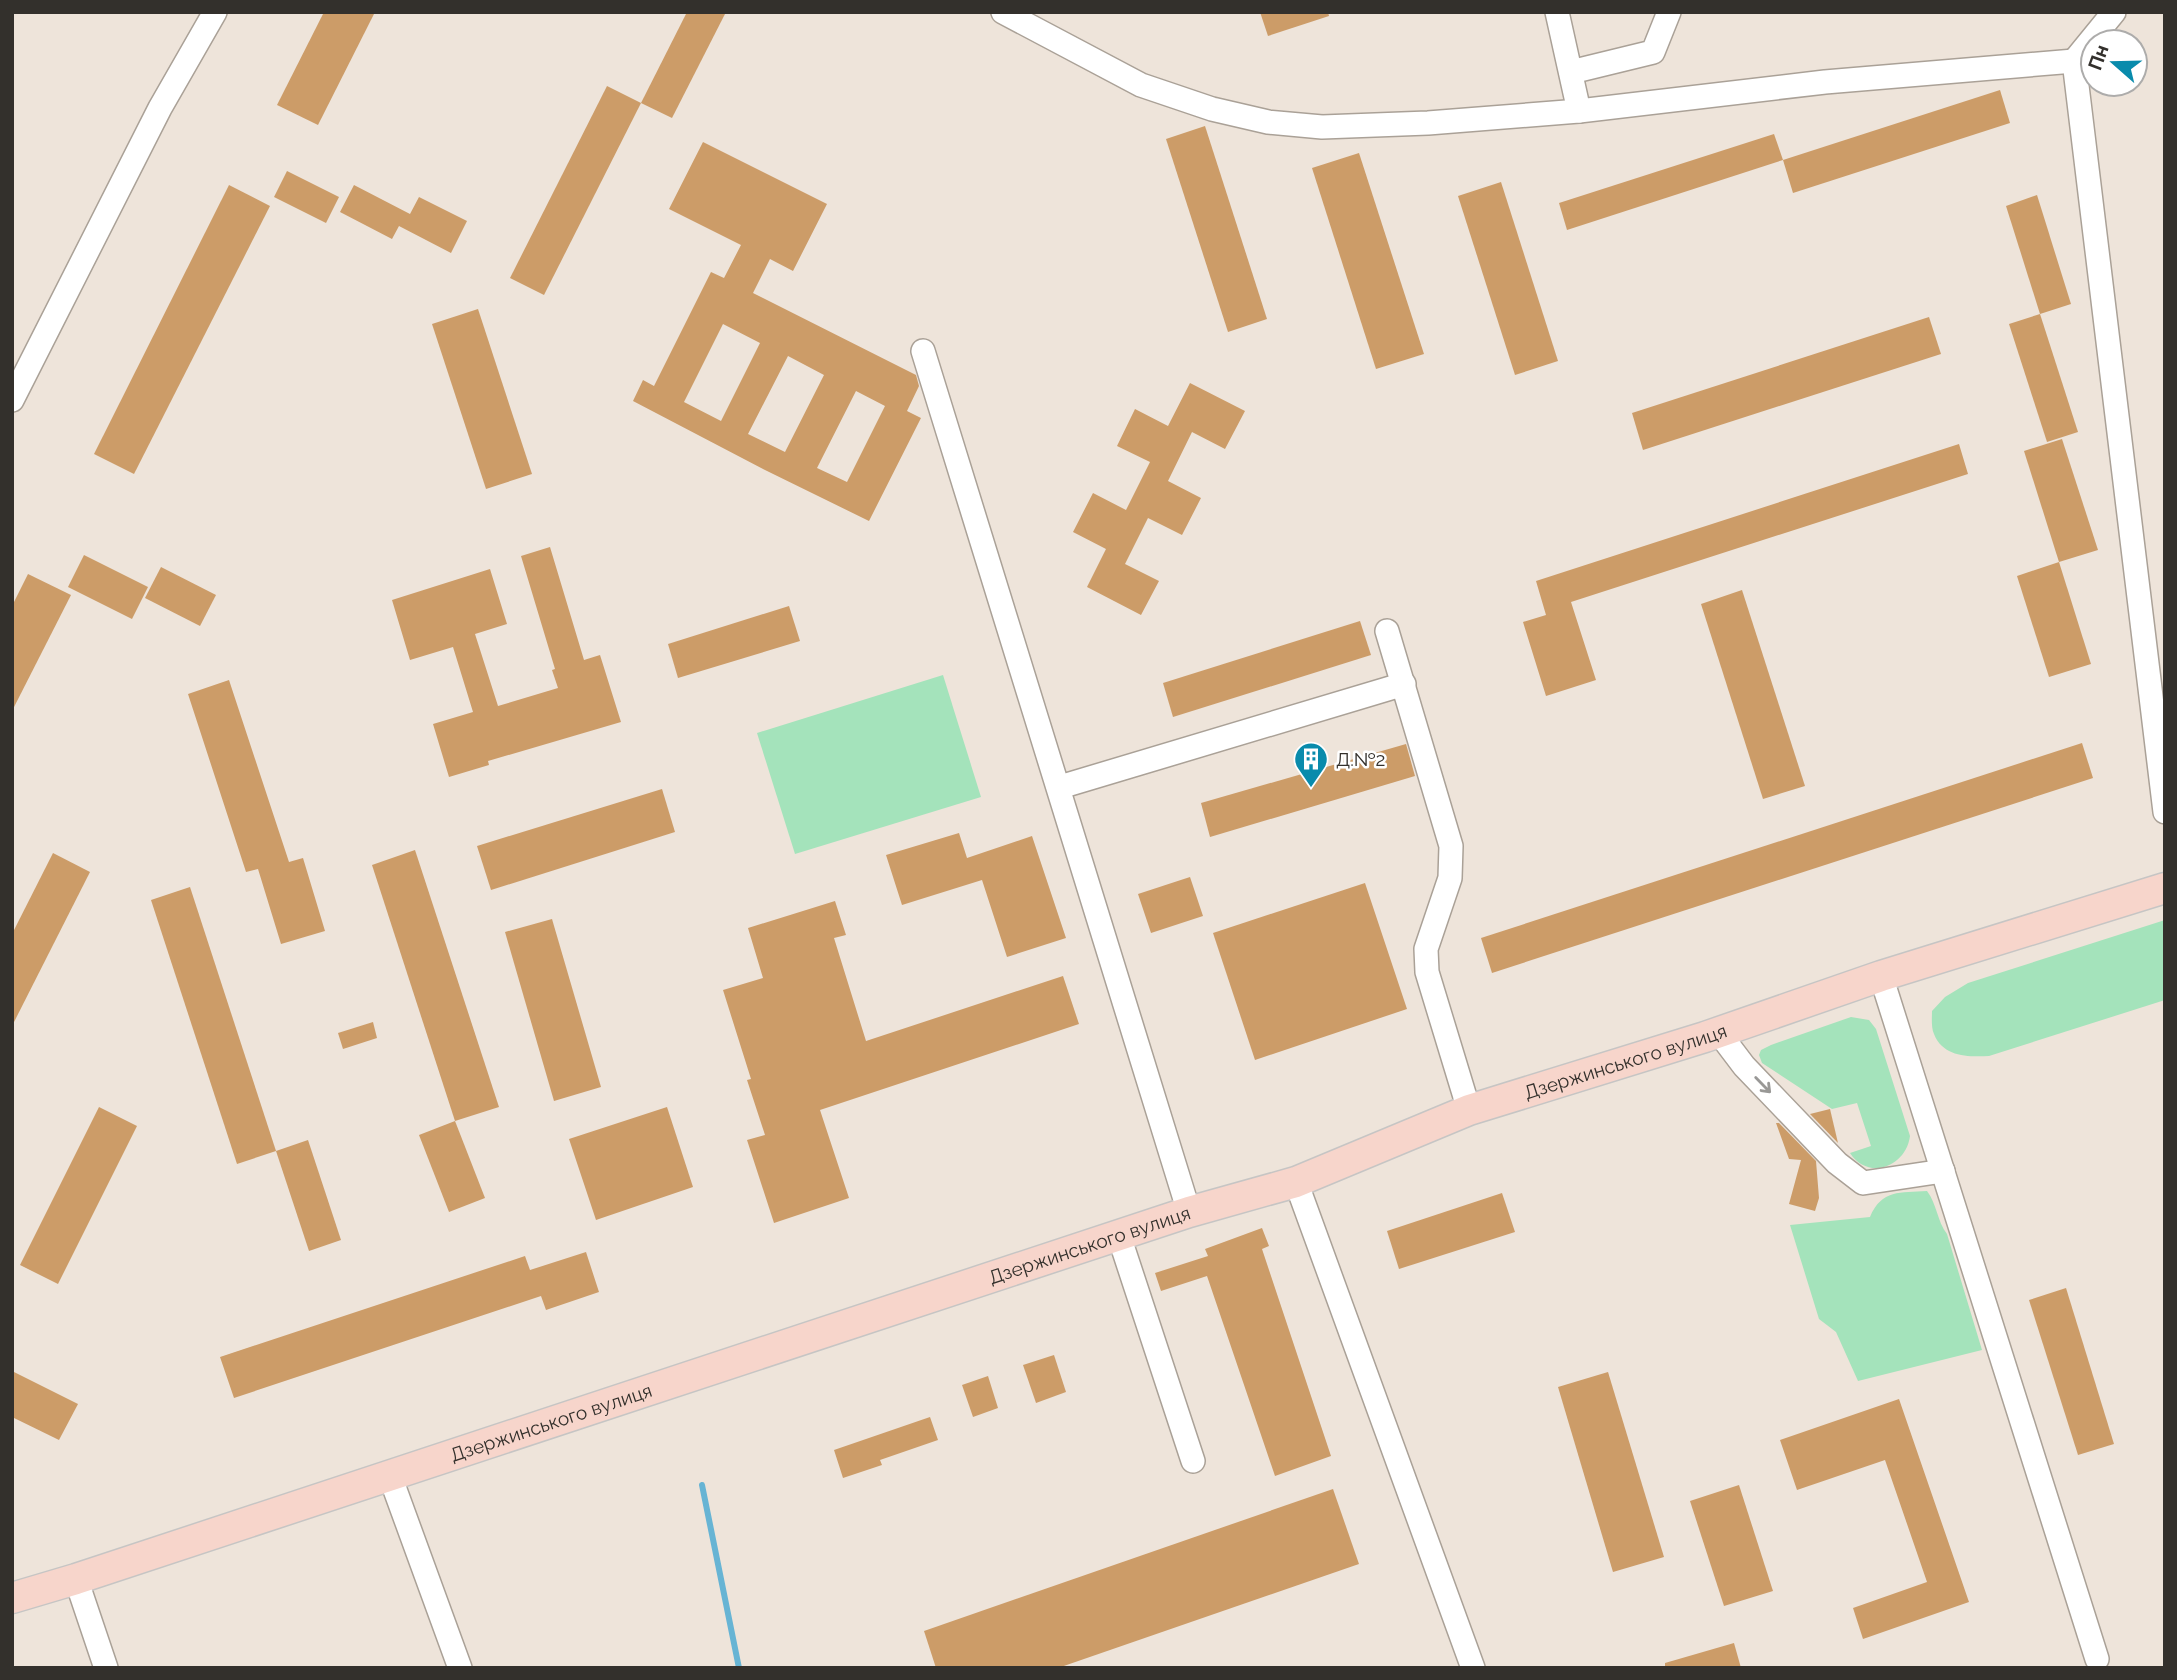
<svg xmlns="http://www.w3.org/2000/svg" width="2177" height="1680" font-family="Raleway,sans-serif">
<rect width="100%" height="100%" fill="#eee4da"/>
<g fill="#a4e3bb">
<path d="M943,675L981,797L795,854L757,733Z"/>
<path d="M2165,920V1000L1989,1056C1968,1057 1943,1057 1934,1034C1931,1028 1932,1017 1932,1011L1945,997L1968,983Z"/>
<path d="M1851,1017L1869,1020L1876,1029L1910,1136C1906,1167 1868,1181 1850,1153L1871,1146L1857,1103L1832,1109L1762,1063L1759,1055L1761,1050L1771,1045Z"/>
<path d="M1927,1191C1937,1204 1937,1221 1947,1234L1982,1350L1858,1381L1836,1332L1819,1319L1790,1225L1870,1217C1882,1189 1900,1193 1927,1191Z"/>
</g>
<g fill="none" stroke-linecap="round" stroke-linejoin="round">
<path stroke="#67b4d4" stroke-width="6" d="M702,1485L739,1668"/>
</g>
<g fill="#cc9c68" fill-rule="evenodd">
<path d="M324,12H375L318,125L277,105Z"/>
<path d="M687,12H726L672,118L641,103Z"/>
<path d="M1260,12H1328L1329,16L1268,36Z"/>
<path d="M607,86L641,103L544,295L510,278Z"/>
<path d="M2000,90L2010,123L1793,193L1783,160Z"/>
<path d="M1205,126L1267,319L1228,332L1166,139Z"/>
<path d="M1774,134L1783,160L1567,230L1559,203Z"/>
<path d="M703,142L827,204L793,271L770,259L753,293L916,375L919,386L907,411L921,418L869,521L765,470L633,401L643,380L654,386L711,272L724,278L741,245L669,209ZM723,324L760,343L721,421L684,402ZM788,356L824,375L785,452L748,434ZM856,391L885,406L847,482L817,468Z"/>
<path d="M1359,153L1424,354L1376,369L1312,168Z"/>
<path d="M287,171L339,197L326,223L274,197Z"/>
<path d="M1501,182L1558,361L1515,375L1458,196Z"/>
<path d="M229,185L270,206L134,474L94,454Z"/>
<path d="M354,185L410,214L419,197L467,221L451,253L399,226L392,239L340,212Z"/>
<path d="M2037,195L2071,304L2040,314L2006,206Z"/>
<path d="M478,309L532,474L486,489L432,324Z"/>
<path d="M2040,314L2078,432L2047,442L2009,324Z"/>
<path d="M1929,317L1941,354L1643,450L1632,413Z"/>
<path d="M1190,383L1245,411L1225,449L1192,432L1168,481L1201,498L1182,535L1148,518L1125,564L1159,581L1141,615L1087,587L1106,549L1073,532L1093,493L1126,510L1150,462L1117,446L1135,409L1168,426Z"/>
<path d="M2062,439L2098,550L2059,562L2024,451Z"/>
<path d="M1959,444L1968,474L1571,602L1596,680L1546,696L1523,622L1546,615L1536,581Z"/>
<path d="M550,547L584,660L600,655L621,722L488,761L489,765L449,777L433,724L473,712L453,647L410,660L392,600L490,569L507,624L475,634L498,706L558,688L552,670L555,669L521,556Z"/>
<path d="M84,555L148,587L132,619L68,587Z"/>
<path d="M2059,562L2091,664L2049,677L2017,576Z"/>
<path d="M161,567L216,595L200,626L145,598Z"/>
<path d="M28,574L71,595L12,711V606Z"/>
<path d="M1742,590L1805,786L1763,799L1701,604Z"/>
<path d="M789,606L800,641L678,678L668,644Z"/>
<path d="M1360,621L1371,655L1173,717L1163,683Z"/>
<path d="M229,680L289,862L303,858L325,931L281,944L258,869L246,872L188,694Z"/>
<path d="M2082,743L2093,778L1492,973L1481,938Z"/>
<path d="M1406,744L1415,776L1210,837L1201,803Z"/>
<path d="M662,789L675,832L491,890L477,846Z"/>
<path d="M959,833L967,858L1032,836L1066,938L1007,957L982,880L902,905L886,855Z"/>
<path d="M415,850L499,1107L455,1121L372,865Z"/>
<path d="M53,853L90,872L12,1026V934Z"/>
<path d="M1190,877L1203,916L1151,933L1138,894Z"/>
<path d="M1365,883L1407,1009L1255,1060L1213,933Z"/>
<path d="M190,887L276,1151L237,1164L151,900Z"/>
<path d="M835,901L846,935L834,938L866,1041L1063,976L1079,1024L820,1110L849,1198L774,1223L747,1140L765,1135L747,1080L751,1079L723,990L763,978L748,928Z"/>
<path d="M552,919L601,1087L554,1101L505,932Z"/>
<path d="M373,1022L377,1038L343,1049L338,1033Z"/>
<path d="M99,1107L137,1126L58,1284L20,1265Z"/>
<path d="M667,1107L693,1187L596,1220L569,1139Z"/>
<path d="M1830,1109L1838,1143L1810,1114Z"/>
<path d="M455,1121L485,1198L449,1212L419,1135Z"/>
<path d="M1776,1123H1779L1816,1161L1819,1198L1815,1211L1789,1204L1801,1160L1789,1159Z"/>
<path d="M308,1140L341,1240L309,1251L276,1151Z"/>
<path d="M1502,1193L1515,1232L1399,1269L1387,1231Z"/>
<path d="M1262,1228L1269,1246L1262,1249L1331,1456L1275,1476L1207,1276L1161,1291L1155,1273L1208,1256L1205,1249Z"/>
<path d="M586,1252L599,1292L546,1310L541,1296L234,1398L220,1357L525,1256L530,1270Z"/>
<path d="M2066,1288L2114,1444L2078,1455L2029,1300Z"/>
<path d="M1054,1355L1066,1392L1036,1403L1023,1365Z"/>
<path d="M12,1371L78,1404L59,1440L12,1417Z"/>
<path d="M1608,1372L1664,1557L1613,1572L1558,1387Z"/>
<path d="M988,1376L998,1408L973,1417L962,1385Z"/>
<path d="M1899,1399L1969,1602L1863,1639L1853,1608L1927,1582L1885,1460L1797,1490L1780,1440Z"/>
<path d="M930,1417L938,1440L880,1460L882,1465L843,1478L834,1450Z"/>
<path d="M1739,1485L1773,1591L1724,1606L1690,1501Z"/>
<path d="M1333,1489L1359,1564L1058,1668H936L924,1631Z"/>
<path d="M1734,1643L1741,1668H1665V1663Z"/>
</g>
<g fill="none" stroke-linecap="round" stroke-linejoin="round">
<g stroke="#aaa197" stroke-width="26">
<g id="minor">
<path d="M1003,12L1141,85L1212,109L1268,122L1322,127L1428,123L1579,111L1825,82L2074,61"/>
<path d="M1557,12L1579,111"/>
<path d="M2114,12L2074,61L2165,812"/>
<path d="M1571,72L1653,52L1669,12"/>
<path d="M923,351L1189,1212"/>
<path d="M12,400L160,108L215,12"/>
<path d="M1387,631L1451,846L1450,878L1426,949L1427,972L1469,1110"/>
<path d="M1060,787L1404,684"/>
<path d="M1881,976L2097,1659"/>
<path d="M1719,1033L1744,1066L1837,1163L1863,1183L1943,1171"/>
<path d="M1296,1182L1473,1668"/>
<path d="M1119,1236L1193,1461"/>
<path d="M390,1476L460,1668"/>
<path d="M76,1579L106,1668"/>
</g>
</g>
<g stroke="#c6c5c4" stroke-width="33">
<g id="major">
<path id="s1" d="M12,1598L76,1579L1189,1212L1296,1182L1469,1110L1705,1037L1881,976L2165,888"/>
</g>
</g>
<use href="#minor" stroke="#fff" stroke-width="23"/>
<use href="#major" stroke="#f7d5cb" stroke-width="30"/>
</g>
<defs><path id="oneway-shaft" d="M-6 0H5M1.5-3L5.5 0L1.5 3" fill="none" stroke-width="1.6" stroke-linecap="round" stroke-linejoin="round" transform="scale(1.75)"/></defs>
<use stroke="#999896" href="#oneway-shaft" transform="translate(1763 1085) rotate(46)"/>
<defs>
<g id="building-pin" transform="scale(1.75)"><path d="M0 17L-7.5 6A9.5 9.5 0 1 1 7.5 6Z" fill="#098bac" stroke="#fff"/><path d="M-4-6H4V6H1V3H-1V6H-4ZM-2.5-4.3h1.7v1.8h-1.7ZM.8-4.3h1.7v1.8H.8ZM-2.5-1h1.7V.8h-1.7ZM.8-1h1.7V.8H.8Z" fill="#fff"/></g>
</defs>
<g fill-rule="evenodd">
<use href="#building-pin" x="1311" y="759"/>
</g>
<g text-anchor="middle" stroke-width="5" stroke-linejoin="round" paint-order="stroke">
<g font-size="19" fill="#33302c" stroke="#fff" text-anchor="start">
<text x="1336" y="766">Д.№2</text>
</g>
<g font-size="19" fill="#33302c" stroke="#fff">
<text dy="7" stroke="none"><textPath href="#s1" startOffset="1701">Дзержинського вулиця</textPath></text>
<text dy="7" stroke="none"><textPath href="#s1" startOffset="1134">Дзержинського вулиця</textPath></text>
<text dy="7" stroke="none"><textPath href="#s1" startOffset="567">Дзержинського вулиця</textPath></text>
</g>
</g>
<rect width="2177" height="1680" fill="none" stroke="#33302c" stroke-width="28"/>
<g transform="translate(2114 63) rotate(290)"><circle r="33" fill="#ffffff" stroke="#adacab" stroke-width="2"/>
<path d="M0-5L12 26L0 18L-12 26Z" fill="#098bac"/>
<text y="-10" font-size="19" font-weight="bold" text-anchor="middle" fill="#33302c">Пн</text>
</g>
</svg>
